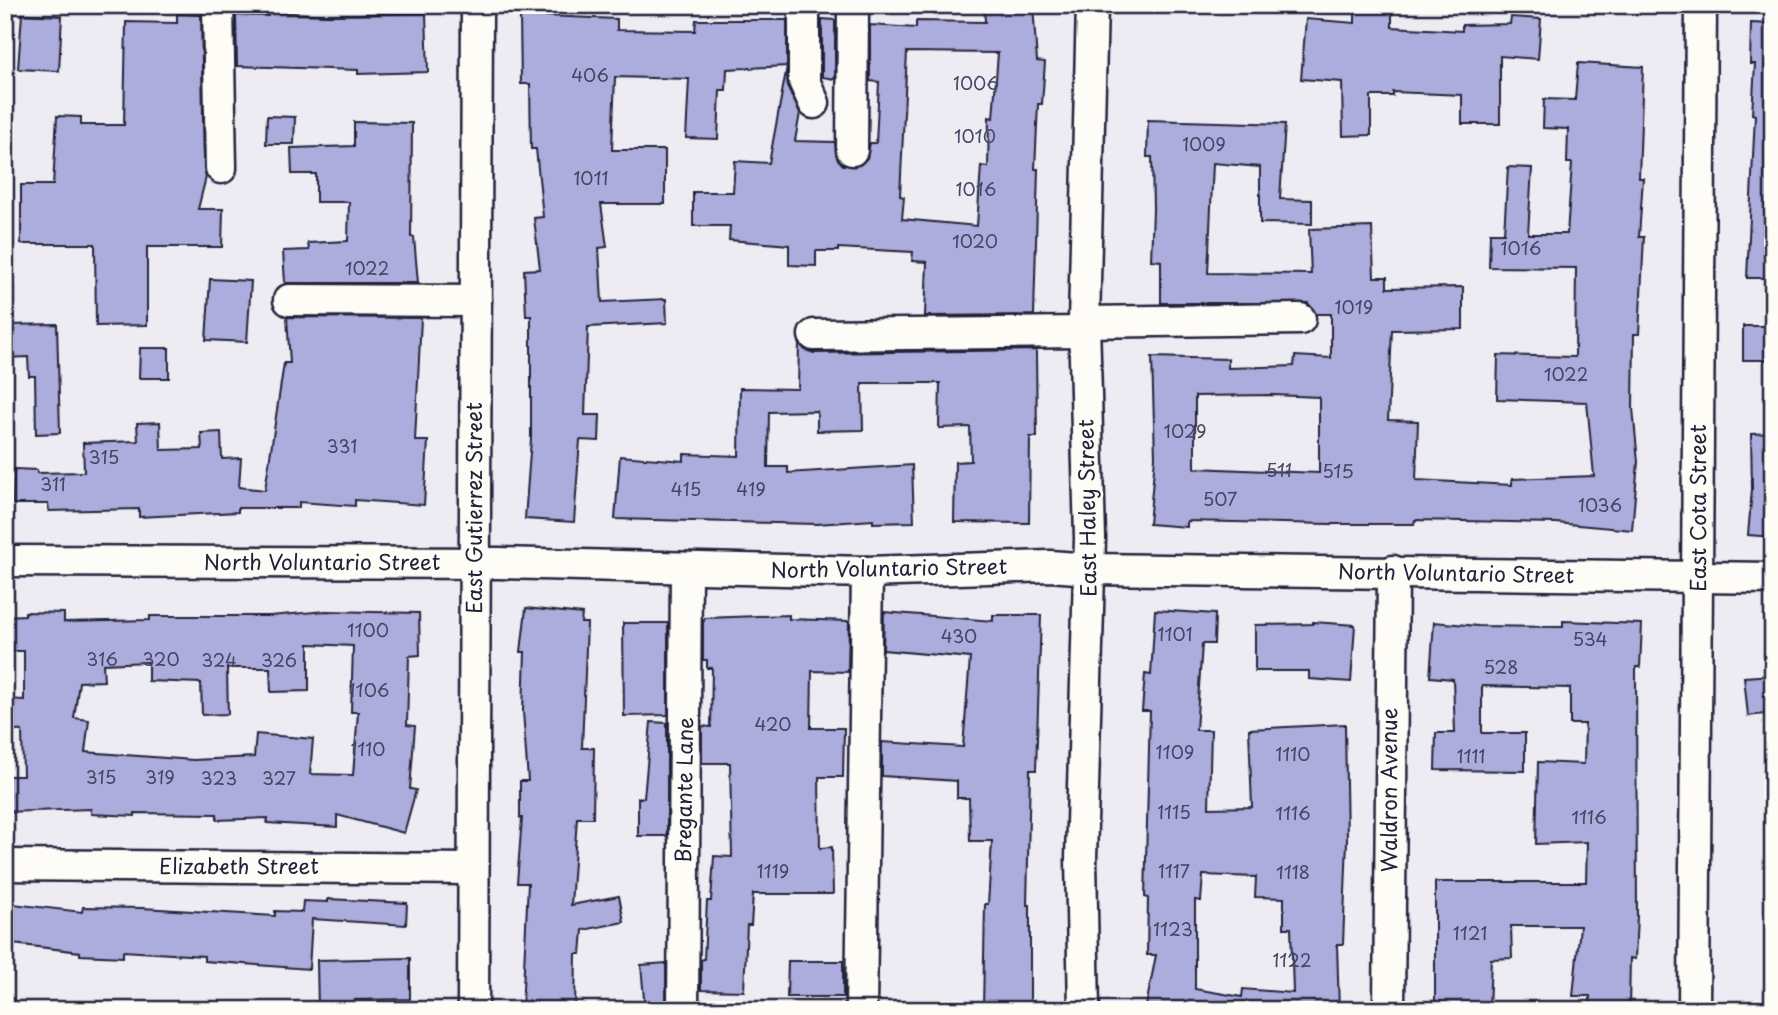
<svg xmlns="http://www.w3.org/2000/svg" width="1778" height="1015" font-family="'Playpen Sans',sans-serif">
<rect width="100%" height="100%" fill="#edecf2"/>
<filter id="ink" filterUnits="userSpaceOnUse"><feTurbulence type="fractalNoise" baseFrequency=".0143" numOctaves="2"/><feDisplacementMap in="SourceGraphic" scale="14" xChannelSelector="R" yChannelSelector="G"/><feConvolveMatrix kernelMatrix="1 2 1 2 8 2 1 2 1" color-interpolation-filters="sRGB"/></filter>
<g filter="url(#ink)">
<g fill="#acacdd" stroke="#22223b" stroke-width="2" fill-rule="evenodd">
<path d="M984,5H1033L1037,61L1045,62L1042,104H1038L1035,169H1038L1034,315L925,316L927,262L912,261L913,252L838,248V251H816V266L789,265V245L729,240L730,226H693V192H733L735,161L769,163L787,66L788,88L800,113L795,141L835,142L837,158L843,165H860L867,158L870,143H876L879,82L870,81V25L916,28V21L985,22ZM907,52L998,53L993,118L989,117L988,167L981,166L977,226L902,219L904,197L900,196Z"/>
<path d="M1355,10H1392V27L1462,31V25L1510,24L1511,17L1541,19L1538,59L1500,56V124H1462V95L1393,92V96H1371V135L1343,136L1342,82L1301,79L1306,19L1355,23Z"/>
<path d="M269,12L329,15L426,13L428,72L358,74V70L237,66L236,15L268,16Z"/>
<path d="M22,14L62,16L59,71L18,69Z"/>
<path d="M177,14L201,15L204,168L206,177L198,209H223L222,247H147V325L96,326L95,244H21V185H53L57,116L81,117V125H124L126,22L177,23Z"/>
<path d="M520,15L617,19V30L695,31L696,20H787V66L727,69L726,90H720L718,139L686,138L689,79L615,77L612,150H665V204H601L607,247L599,248L602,302L666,299L667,323L588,327L585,415H600L599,441L580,440L574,522L525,519L531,439V316H526L524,270L540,269L534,218L543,217L536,149H531L530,84H521Z"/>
<path d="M822,19L835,20V79L822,77Z"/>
<path d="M1751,23L1773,24V278H1747L1755,115L1752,114L1755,64H1750Z"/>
<path d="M1578,63L1643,67L1639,178H1643L1639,237H1644L1639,334H1634L1633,408L1638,462L1632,530L1556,523L1415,520L1414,524H1329L1187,521V527L1149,524L1155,457L1152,357L1228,359V368L1294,366L1295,356L1331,358V314H1316L1308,303H1161V261L1151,260L1153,210L1152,157H1147L1148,120L1285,124L1280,199L1312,200V224L1260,223V167L1213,163L1208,273L1311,274L1309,229L1372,227L1374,277H1387V288L1463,287V329L1392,330L1388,420L1418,421L1416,480L1512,485V479L1594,476L1587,402L1497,399L1498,355L1575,357L1576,268L1489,267L1490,233H1504L1508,167L1532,168L1528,234H1567L1572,163H1567L1568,129L1543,128L1544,99L1575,100ZM1273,395L1319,397V473L1195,468V396Z"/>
<path d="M267,116L295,117L294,144H266Z"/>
<path d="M354,122L412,123L411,237H414L418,283H285L283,251L309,250L308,243L348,241L349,202H316V174H292L291,148L354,146Z"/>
<path d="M210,279L251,281L247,342L206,340Z"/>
<path d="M287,317L421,318L415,441H428L424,505L355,500V506L299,502V508H238V512L139,517V509L49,511L48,504H13L14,469L37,470V473L84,472L83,443L138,441L137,423L160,422L161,450L202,449L201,433L221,432L222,459L241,458L239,487L265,490L284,363H290Z"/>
<path d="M57,324L60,433L36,434L35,376H29L28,357L5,358V325Z"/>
<rect x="1743" y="326" width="30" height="34"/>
<path d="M799,343L805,350L814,353L1036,350L1037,437H1030L1029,523L954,522L955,462L971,461L970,427L939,428L940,383H862L863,430L817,431V411L769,412L768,467H788V473L912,465L914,522L873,523V520L817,524L615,519L620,456L684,461V454L739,456L740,388L798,389Z"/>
<path d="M140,348H169V378H139Z"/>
<path d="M1773,433V537L1748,535L1752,489L1751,434Z"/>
<path d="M526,608L582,614L581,623H587L582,748H594L593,818H577L571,905L619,896L624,922L583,930L581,954H576L575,1010H522L528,883H517L522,818H520V781H528L523,711L525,652H521Z"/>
<path d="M1155,610L1215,614L1214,644H1202L1196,730H1211L1209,808L1252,807L1249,729L1345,724L1347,841L1343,944H1337L1339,1010H1165L1146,1006L1156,955H1147L1148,898L1145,897L1150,711H1142L1145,674L1151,675ZM1203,875L1256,877L1255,897L1284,898V928H1291L1293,993L1243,989L1242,997L1195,989V900L1201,901Z"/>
<path d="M326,611L419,613L420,655L409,656L407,725L415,726L410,789L416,790L404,833L337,815V827L267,823L268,818L217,820V814L135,813V816L91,814V809L5,812V776H23L22,731L5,730V699L24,700V651H5V616L25,615V612L64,613V622L150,620V616H270ZM309,644L353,646L351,712H358L353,775L310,774L313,739L256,734L254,757L193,760L85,752L89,720L74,718L79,682L104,681L103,664L148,662V681L201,683L202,715L228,714L227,668H270L271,692L309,691Z"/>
<path d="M884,612L993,621V615H1041L1036,770H1030L1027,905H1030V1009H983L985,904H988L992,841H970L969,798H957V781L882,776V742L963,747L970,658L883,650Z"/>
<path d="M789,615V619L849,621L848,672L812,671L811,728H844L843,777H819L820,848L832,847L833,894H753L751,925H747L744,991L701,990V960L704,959L707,901H711L714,856L732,857L730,763H702V726L711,727L712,668H707V660H703V623L705,618Z"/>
<path d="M1563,621L1642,624L1640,667H1636L1637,916L1635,959L1630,958L1629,1010H1590V996H1573L1580,926H1511L1512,958L1491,959L1489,1010H1435V882H1586L1587,842L1536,844L1538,762L1584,764L1585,724H1570V688L1482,686V733H1525V771L1435,770L1436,733H1455L1453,679L1430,677L1434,622L1478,626L1563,627Z"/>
<path d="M1313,622L1355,625L1351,682L1309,679V671H1255V625L1313,624Z"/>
<path d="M623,623H668V715L624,716Z"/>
<path d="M1773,675V713L1748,716L1744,677Z"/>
<path d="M651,722L667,723V836H638V798H644Z"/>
<path d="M328,899L407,903L406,925L312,919L309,969L204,961V956L123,951V957L80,955V952L5,943V903L82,912L83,907L142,908L275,916V911L302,912L303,901L328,902Z"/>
<path d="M410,958V999L355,1000V1010H318L317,960Z"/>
<path d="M788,961H843V997H787Z"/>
<path d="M666,963V1010H645L641,965Z"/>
</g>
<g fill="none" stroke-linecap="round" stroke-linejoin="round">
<g stroke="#22223b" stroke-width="35">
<g id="minor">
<path d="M218,5L221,168"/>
<path d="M804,5V81L814,103"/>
<path d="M852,150L853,5"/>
<path d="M289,300L476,301"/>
<path d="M1084,322L1300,319"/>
<path d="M814,335L1084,332"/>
<path d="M5,561L499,563L867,572L1050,566L1090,569L1773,578"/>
<path d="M5,865L472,869"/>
<path d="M473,1010L477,5"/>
<path d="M683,1010L686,570"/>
<path d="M861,1010L867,572"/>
<path d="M1084,1010L1081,859L1090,538L1084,322L1092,5"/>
<path d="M1389,1010L1393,571"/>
<path d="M1694,1010L1701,5"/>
</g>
</g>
<use href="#minor" stroke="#fdfcf7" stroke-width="30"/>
</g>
</g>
<g text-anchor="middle" stroke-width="5" stroke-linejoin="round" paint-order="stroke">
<g font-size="18" fill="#444464">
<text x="590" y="82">406</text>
<text x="976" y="90">1006</text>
<text x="975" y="143">1010</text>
<text x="1204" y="151">1009</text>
<text x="591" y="185">1011</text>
<text x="976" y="196">1016</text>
<text x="975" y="248">1020</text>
<text x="1521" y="255">1016</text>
<text x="367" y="275">1022</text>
<text x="1354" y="314">1019</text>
<text x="1566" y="381">1022</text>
<text x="1185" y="438">1029</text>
<text x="342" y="453">331</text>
<text x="104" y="464">315</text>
<text x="1279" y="477">511</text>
<text x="1338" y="478">515</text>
<text x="53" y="491">311</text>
<text x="686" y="496">415</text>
<text x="751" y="496">419</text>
<text x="1220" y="506">507</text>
<text x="1600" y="512">1036</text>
<text x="368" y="637">1100</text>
<text x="1175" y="641">1101</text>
<text x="959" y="643">430</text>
<text x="1590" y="646">534</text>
<text x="102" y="666">316</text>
<text x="161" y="666">320</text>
<text x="219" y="667">324</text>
<text x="279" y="667">326</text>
<text x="1501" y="674">528</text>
<text x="369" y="697">1106</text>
<text x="773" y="731">420</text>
<text x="368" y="756">1110</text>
<text x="1175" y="759">1109</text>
<text x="1293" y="761">1110</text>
<text x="1471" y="763">1111</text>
<text x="101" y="784">315</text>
<text x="160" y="784">319</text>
<text x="219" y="785">323</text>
<text x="279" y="785">327</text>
<text x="1174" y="819">1115</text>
<text x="1293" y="820">1116</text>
<text x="1589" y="824">1116</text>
<text x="773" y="878">1119</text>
<text x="1174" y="878">1117</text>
<text x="1293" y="879">1118</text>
<text x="1173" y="936">1123</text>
<text x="1470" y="940">1121</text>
<text x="1292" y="967">1122</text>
</g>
<g font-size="21" fill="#22223b" stroke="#fdfcf7">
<text transform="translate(475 508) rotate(-90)" y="7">East Gutierrez Street</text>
<text transform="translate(1088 508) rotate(-91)" y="7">East Haley Street</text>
<text transform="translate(1699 508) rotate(-90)" y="7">East Cota Street</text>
<text x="322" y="570">North Voluntario Street</text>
<text transform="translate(889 569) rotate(-1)" y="7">North Voluntario Street</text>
<text transform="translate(1456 574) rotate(1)" y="7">North Voluntario Street</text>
<text transform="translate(685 790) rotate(-89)" y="7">Bregante Lane</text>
<text transform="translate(1390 790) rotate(-90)" y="7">Waldron Avenue</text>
<text x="239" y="874">Elizabeth Street</text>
</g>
</g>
<rect width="1778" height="1015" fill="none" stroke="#fdfcf7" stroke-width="28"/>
<rect x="14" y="14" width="1750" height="987" fill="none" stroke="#22223b" stroke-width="2.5" filter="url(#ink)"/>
</svg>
